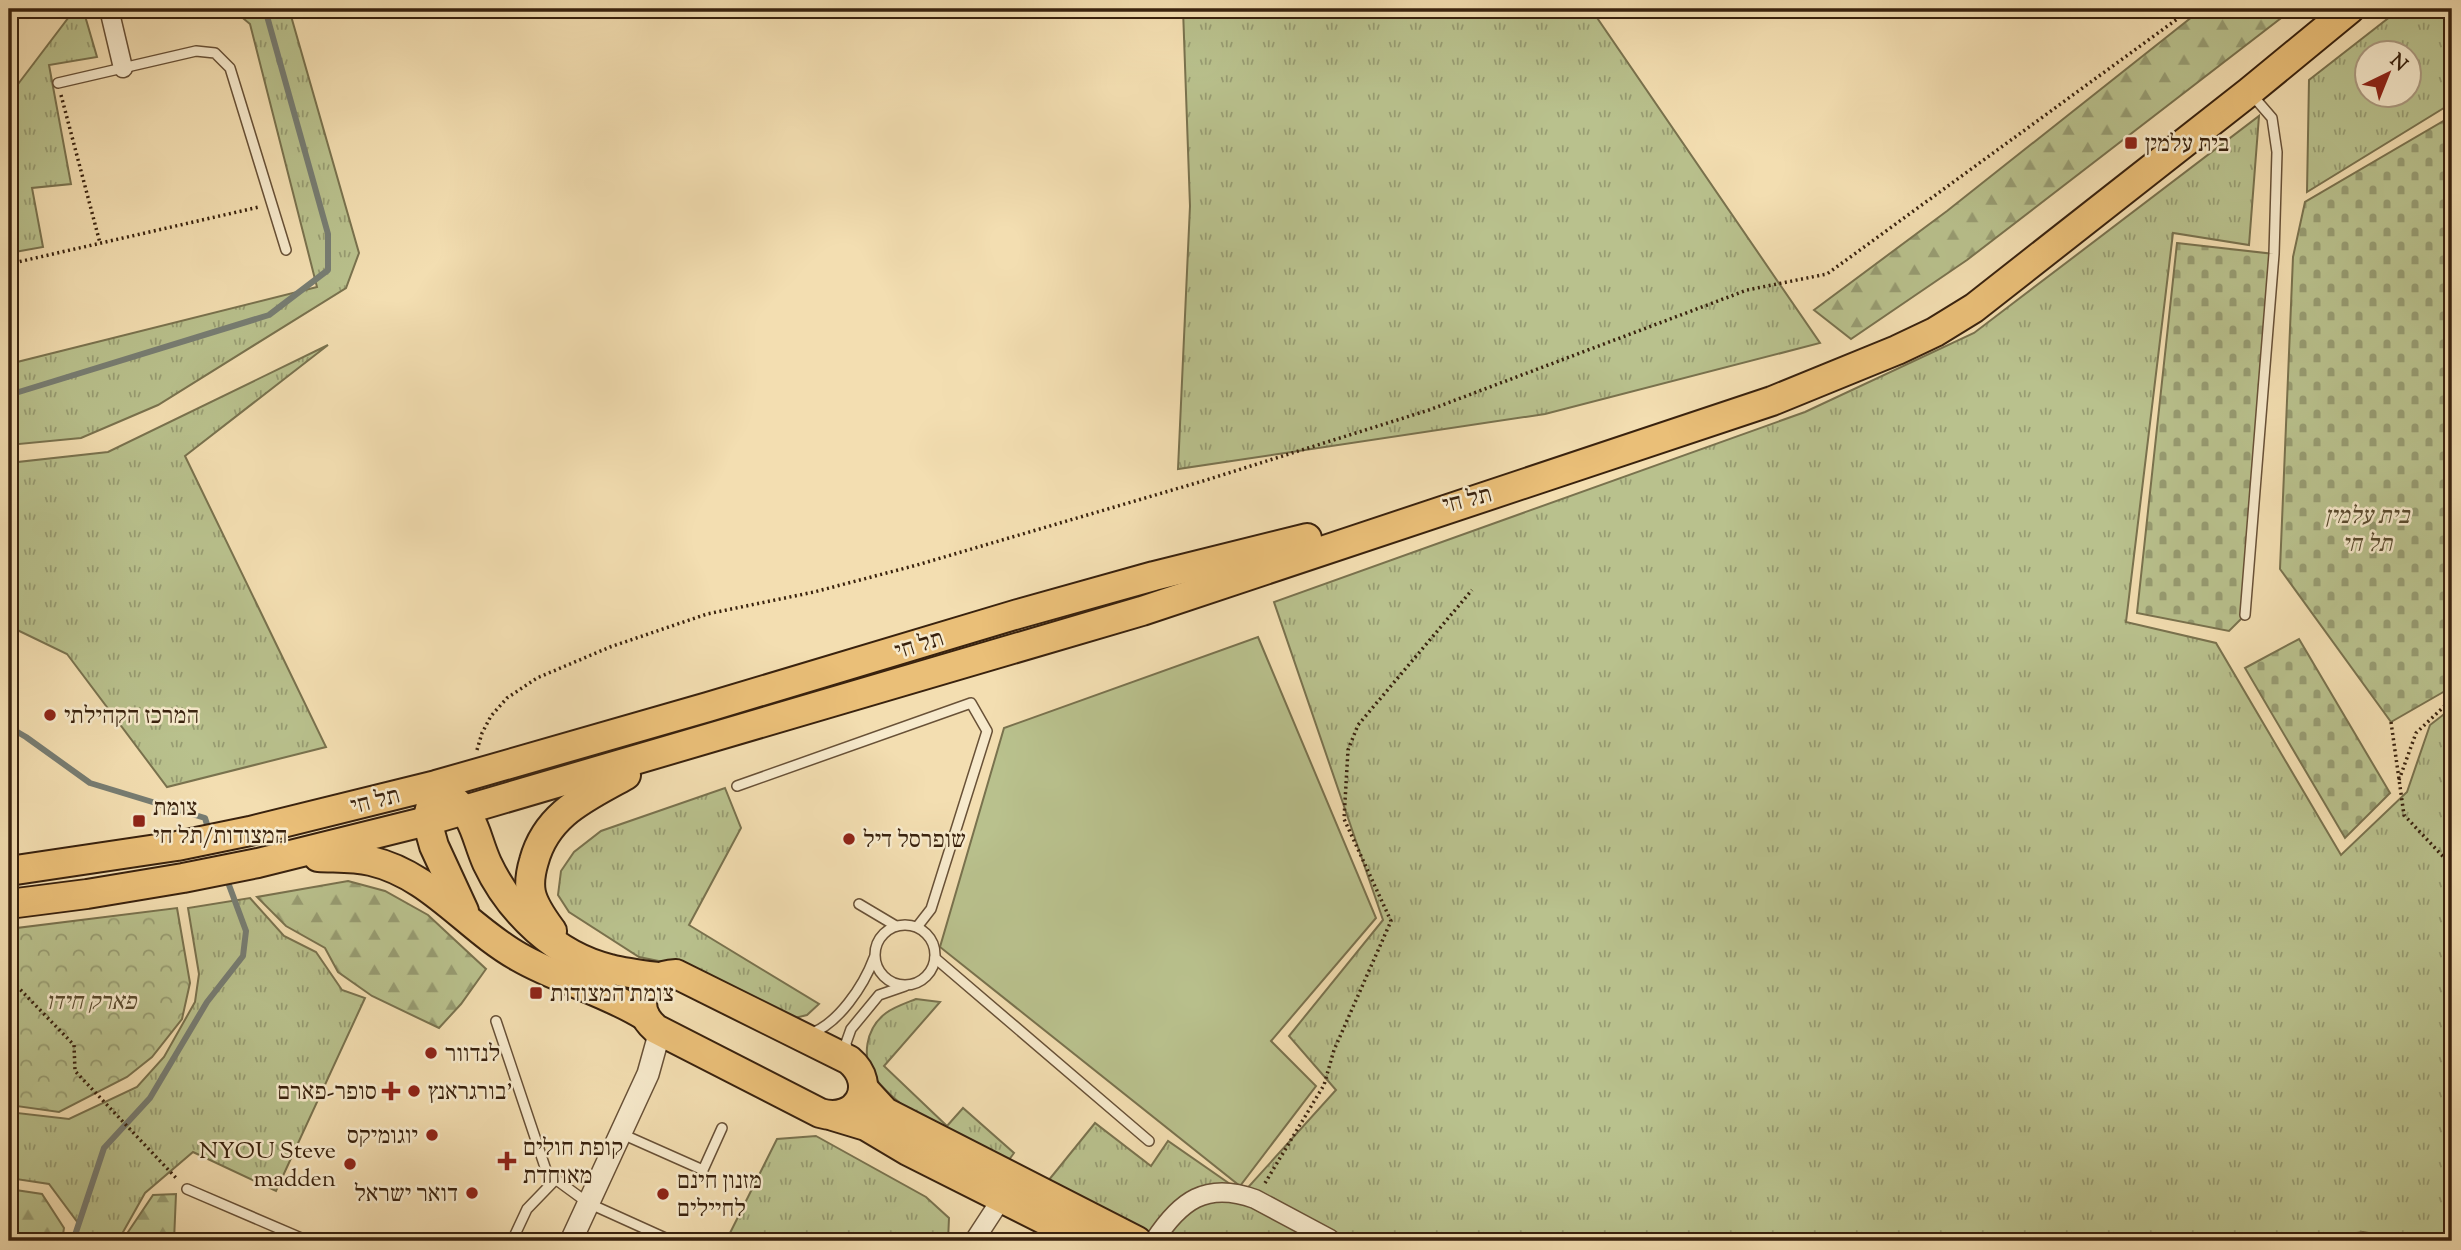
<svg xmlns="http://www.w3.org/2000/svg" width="2461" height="1250" font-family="'Sorts Mill Goudy','Frank Ruhl Libre',serif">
<defs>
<pattern id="grass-tufts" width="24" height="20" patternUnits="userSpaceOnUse" patternTransform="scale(1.75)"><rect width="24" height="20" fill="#b9c18d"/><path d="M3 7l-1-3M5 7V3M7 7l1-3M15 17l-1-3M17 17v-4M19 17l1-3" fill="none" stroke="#979c72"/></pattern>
<pattern id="forest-firs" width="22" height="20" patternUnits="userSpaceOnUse" patternTransform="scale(1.75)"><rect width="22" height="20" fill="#b9c18d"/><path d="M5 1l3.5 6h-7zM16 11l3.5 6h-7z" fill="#979c72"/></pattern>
<pattern id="cemetery-stones" width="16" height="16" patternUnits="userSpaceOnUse" patternTransform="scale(1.75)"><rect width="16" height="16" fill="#b9c18d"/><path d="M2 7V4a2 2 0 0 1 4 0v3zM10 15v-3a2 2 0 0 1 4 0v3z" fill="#979c72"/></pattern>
<pattern id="park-crowns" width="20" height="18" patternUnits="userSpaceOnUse" patternTransform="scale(1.75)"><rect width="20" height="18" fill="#b9c18d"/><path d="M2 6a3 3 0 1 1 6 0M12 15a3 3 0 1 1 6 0" fill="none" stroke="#979c72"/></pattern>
</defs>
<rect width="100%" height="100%" fill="#f3deb1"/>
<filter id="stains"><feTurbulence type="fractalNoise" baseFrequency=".00286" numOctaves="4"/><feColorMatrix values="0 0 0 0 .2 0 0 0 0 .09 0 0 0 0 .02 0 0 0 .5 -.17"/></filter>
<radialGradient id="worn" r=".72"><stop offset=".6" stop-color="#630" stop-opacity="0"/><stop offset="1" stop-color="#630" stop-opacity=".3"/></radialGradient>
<g fill="url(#grass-tufts)" stroke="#79724e" stroke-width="2" fill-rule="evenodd">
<path d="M75,9H83L97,57L49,65L71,184L32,188L43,247L9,253V96Z"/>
<path d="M232,9H289L359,253L346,288L158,405L81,438L9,445V351L13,363L317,287L250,24Z"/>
<path d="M1183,9H1591L1820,343L1545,414L1178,469L1190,206Z"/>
<path d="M2400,9H2452V103L2307,192L2309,80ZM2366,52H2408V94H2366Z"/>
<path d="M2259,116L2249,245L2173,233L2126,622L2216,643L2341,855L2407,792L2430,725L2452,708V1241H2416L2363,1232L2305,1241H1160L1048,1181L1095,1123L1151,1166L1168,1141L1243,1193L1336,1090L1289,1036L1383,920L1274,602L1805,412L1974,333Z"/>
<path d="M328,345L185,456L326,747L167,787L67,654L9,626V463L108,452Z"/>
<path d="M725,788L741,828L689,925L819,1004L807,1015L795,1018L698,969L639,957L569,912L558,895L561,871L574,852L601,831Z"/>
<path d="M250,898L284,936L316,952L342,990L365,998L276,1191L193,1152L145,1193L118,1241H75L78,1223L49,1184L9,1178V1112L69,1119L137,1087L164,1057L195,1002L199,974L188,908Z"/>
<path d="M916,999L940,1002L884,1066L947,1126L963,1108L1014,1153L1003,1168C964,1144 904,1115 876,1079C860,1058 866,1028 886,1013C894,1007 906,1003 916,999Z"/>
<path d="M816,1136L926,1197L949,1218L948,1241H726L777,1139Z"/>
</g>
<g fill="url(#forest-firs)" stroke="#79724e" stroke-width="2">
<path d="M2202,9H2293L1967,260L1851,339L1814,310L1947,211Z"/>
<path d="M348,881L385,891L428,915L486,969L461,1004L439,1028L372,996L338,972L325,948L286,926L257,897Z"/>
<path d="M9,1189L42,1194L64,1228L62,1241H9Z"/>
<path d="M176,1194L174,1241H122L153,1195Z"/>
</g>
<g fill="url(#cemetery-stones)" stroke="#79724e" stroke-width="2">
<path d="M2452,116V687L2391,722L2280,569L2293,257L2305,202Z"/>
<path d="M2177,243L2274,254L2245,615L2229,631L2137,613Z"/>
<path d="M2299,639L2390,793L2345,838L2245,668Z"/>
</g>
<path fill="url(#park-crowns)" stroke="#79724e" stroke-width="2" d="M177,908L190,983L182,1019L152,1057L127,1077L59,1112L9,1105V929Z"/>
<path fill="#b9c18d" stroke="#79724e" stroke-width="2" d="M1258,637L1376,918L1271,1041L1316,1086L1240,1186L940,947L1004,728Z"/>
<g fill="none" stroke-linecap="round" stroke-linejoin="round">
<g stroke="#777d73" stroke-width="6">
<path d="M9,395L269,315L328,270V234L265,9"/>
<path d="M9,727L26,737L90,783L205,818L209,831"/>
<path d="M73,1241L104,1148L150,1098L207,1002L243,956L246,931L226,877"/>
</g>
<g stroke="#685137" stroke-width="12">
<g id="service">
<path d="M58,83L196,51L215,53L230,68L286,250"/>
<path d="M2245,615L2274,254L2277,152L2272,118L2253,96"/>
<path d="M737,786L971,703L987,731L931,909L917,927"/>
<path d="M859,904L896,926"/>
<circle cx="905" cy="955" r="30"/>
<path d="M935,958L1149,1141"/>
<path d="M496,1021L547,1173L588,1203L672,1241"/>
<path d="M809,1034C838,1025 864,985 874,958"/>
<path d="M848,1055L846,1043L851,1029L879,995L905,986"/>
<path d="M622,1134L703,1170L722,1128"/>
<path d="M187,1189L308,1241"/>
<path d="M512,1241L527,1209L556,1179"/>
</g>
</g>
<g stroke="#685137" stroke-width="21">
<g id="minor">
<path d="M109,9L123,68"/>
<path d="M974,1241L1002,1198"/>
<path d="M1154,1241C1180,1201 1206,1181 1255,1199L1330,1239"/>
</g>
</g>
<g stroke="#685137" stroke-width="24">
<path id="tertiary" d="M571,1241L648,1074L660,1031"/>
</g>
<g stroke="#39220e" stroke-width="32">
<g id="trunk">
<path d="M451,798C476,817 475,836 487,863C510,912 556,956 610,969C625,973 642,975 658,977"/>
<path d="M431,805L427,821L434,846L464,911"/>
<path d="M318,857C336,858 354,857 371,861C431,875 467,928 519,957C559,980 605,991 645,1016"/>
<path d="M9,871L177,846L250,831L436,785L708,707L1018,614L1154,576L1307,538"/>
<path d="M9,904L87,894L183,878L258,863L427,821L1142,611L1772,401L1897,350L1935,332L1974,308L2249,92L2350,9"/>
<path d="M552,931C544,920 534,907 531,893C529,883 531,871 534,861C547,813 587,797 626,775"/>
<path d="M676,974L849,1060C879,1085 857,1124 820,1113L656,1029C630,1007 643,975 676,974Z"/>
<path d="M863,1088L885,1112L1137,1241"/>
<path d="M833,1116L866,1126L908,1151L1087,1241"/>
</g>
</g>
<g stroke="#39220e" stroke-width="3.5" stroke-dasharray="2 3.5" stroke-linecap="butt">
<path d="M61,95L100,243"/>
<path d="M9,264L259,207"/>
<path d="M2391,722L2404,815L2452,866"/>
<path d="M477,750L482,733L491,716L507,698L537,678L610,647L707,614L814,592L917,565L1203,481L1429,410L1747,290L1827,274L2191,9"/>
<path d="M2399,780L2416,733L2452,699"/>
<path d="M9,978L74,1045L75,1071L178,1180"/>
<path d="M1265,1183L1324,1085L1334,1050L1391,921L1344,819L1348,750L1358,725L1472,590"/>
</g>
<use href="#service" stroke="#f7eacc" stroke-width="9"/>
<use href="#minor" stroke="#f7eacc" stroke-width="18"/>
<use href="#tertiary" stroke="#f7eacc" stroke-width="21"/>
<use href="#trunk" stroke="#eabf78" stroke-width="28"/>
</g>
<g fill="#8f2418" stroke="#f7eacc" stroke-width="2.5">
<rect x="2124" y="136" width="14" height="14" rx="3.5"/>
<circle cx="50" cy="715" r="7"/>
<rect x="132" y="814" width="14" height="14" rx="3.5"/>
<circle cx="849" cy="839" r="7"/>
<rect x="529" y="986" width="14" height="14" rx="3.5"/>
<circle cx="431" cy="1053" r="7"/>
<path d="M387.5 1080.5h7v7h7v7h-7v7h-7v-7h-7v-7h7z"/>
<circle cx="414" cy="1091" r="7"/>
<circle cx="432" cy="1135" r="7"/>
<path d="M503.5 1150.5h7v7h7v7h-7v7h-7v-7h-7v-7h7z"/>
<circle cx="350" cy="1164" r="7"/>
<circle cx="472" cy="1193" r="7"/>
<circle cx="663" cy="1194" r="7"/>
</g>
<g text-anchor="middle" stroke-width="5" stroke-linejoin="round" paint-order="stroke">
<g font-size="24" fill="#39220e" stroke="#f7eacc" text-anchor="start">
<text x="2145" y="151">בית עלמין</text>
<text x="64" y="723">המרכז הקהילתי</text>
<text x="153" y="815">צומת<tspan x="153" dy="28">המצודות/תל חי</tspan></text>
<text x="863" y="847">שופרסל דיל</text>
<text x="550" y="1001">צומת המצודות</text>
<text x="445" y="1061">לנדוור</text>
<text x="377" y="1099" text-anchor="end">סופר-פארם</text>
<text x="428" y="1099">בורגראנץ'</text>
<text x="418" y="1143" text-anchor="end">יוגומיקס</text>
<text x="523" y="1155">קופת חולים<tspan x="523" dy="28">מאוחדת</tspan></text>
<text x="336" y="1158" text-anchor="end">NYOU Steve<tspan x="336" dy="28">madden</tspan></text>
<text x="677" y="1188">מזנון חינם<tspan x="677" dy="28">לחיילים</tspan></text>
<text x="458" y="1201" text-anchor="end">דואר ישראל</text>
</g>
<g font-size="24" fill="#39220e" stroke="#f7eacc">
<text transform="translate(1467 499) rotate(-14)" y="8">תל חי</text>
<text transform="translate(919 644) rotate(-17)" y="8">תל חי</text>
<text transform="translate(375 800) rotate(-14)" y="8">תל חי</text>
</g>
<g font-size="24" font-style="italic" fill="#594a2e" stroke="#f7eacc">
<text x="2367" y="523">בית עלמין<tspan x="2367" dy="28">תל חי</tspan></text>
<text x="91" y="1009">פארק חידו</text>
</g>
</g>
<rect width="2461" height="1250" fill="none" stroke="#f3deb1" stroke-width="35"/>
<rect x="10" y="10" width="2440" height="1229" fill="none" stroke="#39220e" stroke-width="3.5"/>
<rect x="18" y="18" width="2426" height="1215" fill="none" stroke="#39220e" stroke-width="2"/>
<g transform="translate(2388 74) rotate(43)"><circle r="33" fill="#f7eacc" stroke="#ab9a80" stroke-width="2"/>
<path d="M0-5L12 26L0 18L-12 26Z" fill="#8f2418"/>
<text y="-10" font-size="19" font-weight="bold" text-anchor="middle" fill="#39220e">N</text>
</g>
<rect width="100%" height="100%" filter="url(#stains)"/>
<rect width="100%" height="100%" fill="url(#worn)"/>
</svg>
